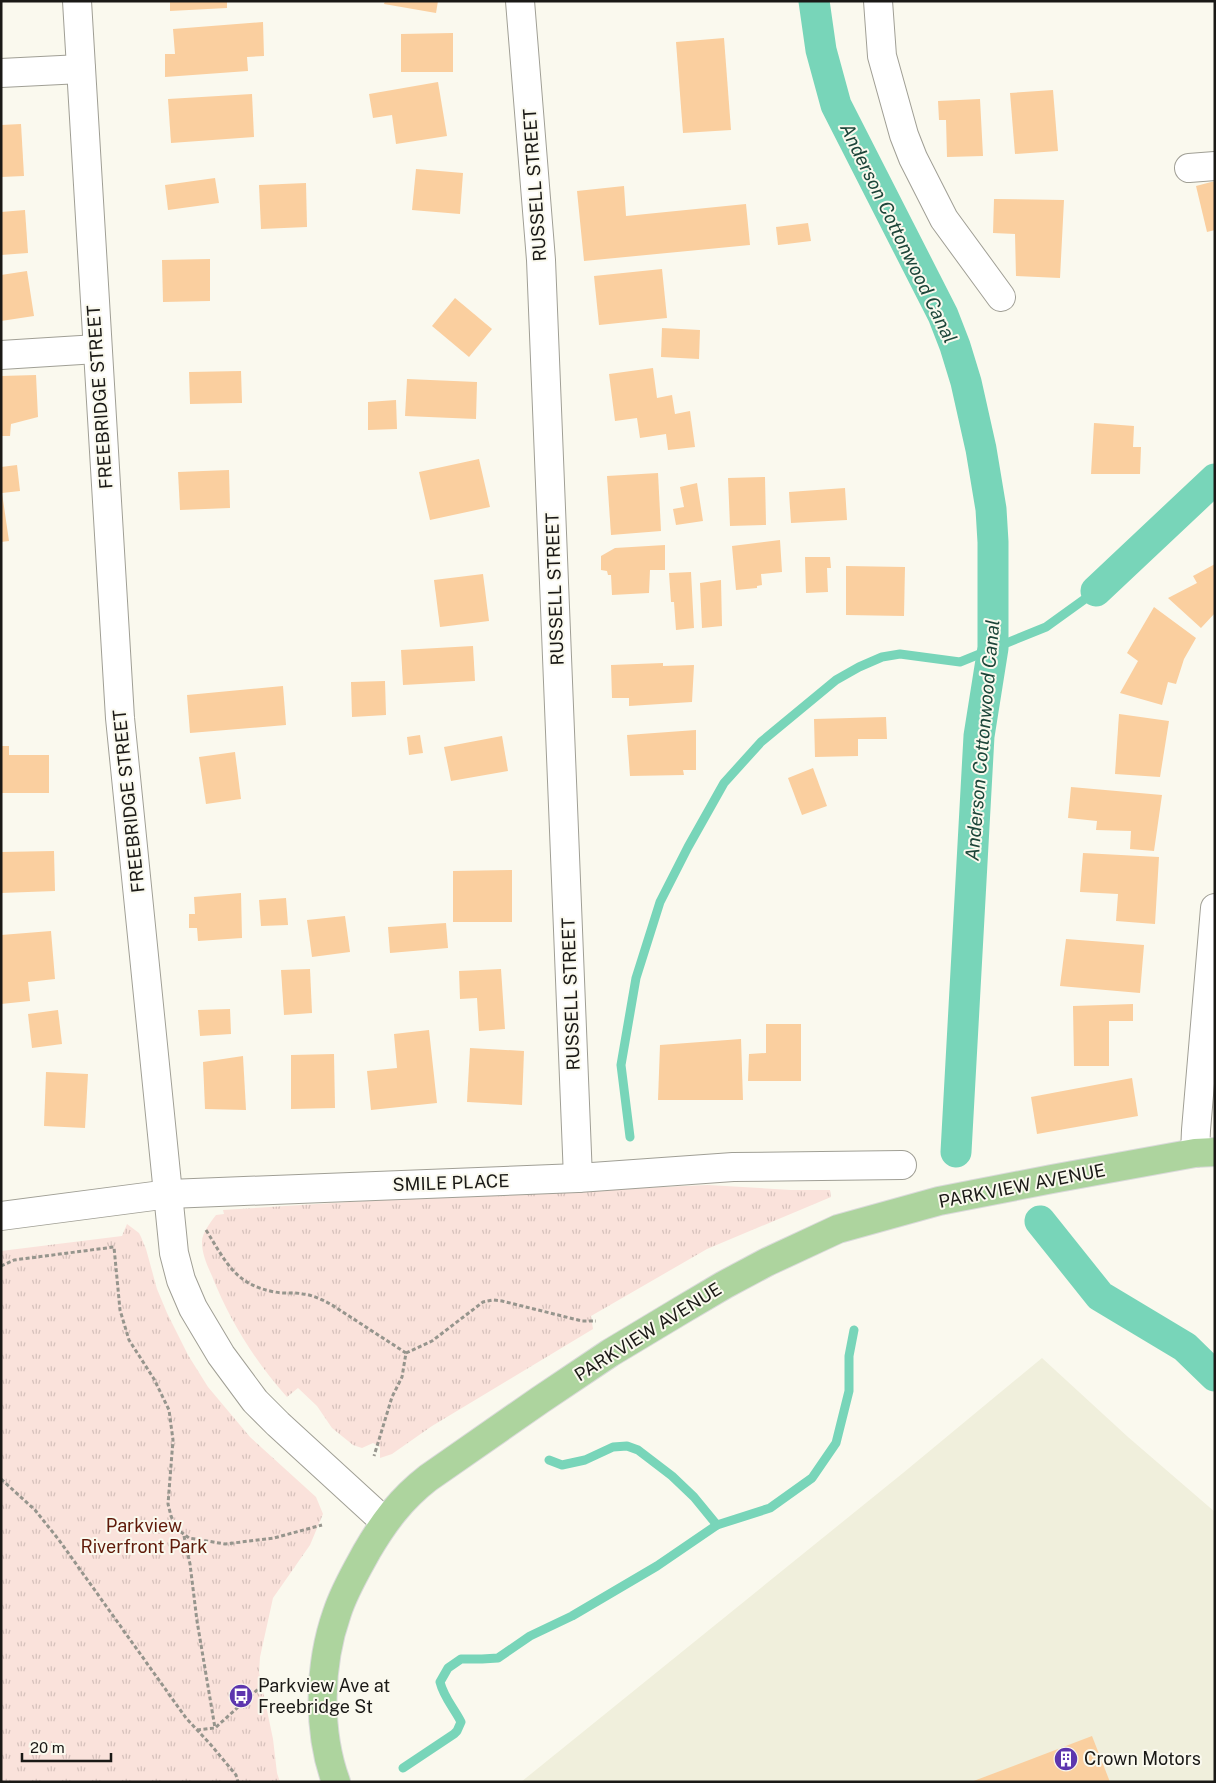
<svg xmlns="http://www.w3.org/2000/svg" width="1216" height="1783" font-family="'Public Sans',sans-serif">
<defs>
<pattern id="park-tufts" width="24" height="20" patternUnits="userSpaceOnUse" patternTransform="scale(1.25)"><rect width="24" height="20" fill="#fae2db"/><path d="M3 7l-1-3M5 7V3M7 7l1-3M15 17l-1-3M17 17v-4M19 17l1-3" fill="none" stroke="#d6c1bb"/></pattern>
</defs>
<rect width="100%" height="100%" fill="#faf9ee"/>
<path fill="#f0efdc" d="M1042,1358L1128,1437L1215,1512V1782H521L903,1473Z"/>
<g fill="url(#park-tufts)">
<path d="M708,1185L791,1190H830L831,1197L707,1249L591,1316L593,1329L432,1426L392,1454L380,1458V1447L373,1443L362,1448L353,1445L332,1428L317,1406L298,1388L287,1397C254,1360 230,1321 212,1276C207,1265 202,1254 202,1242C202,1233 210,1223 216,1215L224,1214L223,1210L428,1197Z"/>
<path d="M127,1224L139,1233L141,1237L146,1249L157,1289L167,1313L188,1355L208,1387L250,1437L316,1497L323,1514L310,1545L273,1598L260,1657L259,1672L273,1739L277,1773L280,1782H1V1251L122,1236Z"/>
</g>
<g fill="none" stroke-linecap="round" stroke-linejoin="round">
<g stroke="#78d5b9" stroke-width="9">
<path d="M630,1137L621,1065L636,978L660,902L688,847L724,783L761,742L836,680L859,667L882,657L900,654L960,662L1046,627L1096,591"/>
<path d="M549,1460L562,1465L585,1460L613,1447L627,1446L638,1450L672,1476L694,1497L717,1525"/>
<path d="M403,1768L454,1734L457,1731L461,1722C454,1708 444,1698 440,1682L448,1668L461,1659H482L498,1658L530,1636L572,1616L657,1566L717,1525L770,1508L812,1478L836,1443L849,1391V1356L854,1330"/>
</g>
<g stroke="#78d5b9" stroke-width="31">
<path d="M814,1L821,50L836,105L943,315L955,346L966,382L981,449L991,509L993,542V648L979,736L956,1152"/>
<path d="M1096,591L1215,479"/>
<path d="M1040,1221L1100,1296L1185,1347L1215,1376"/>
</g>
</g>
<g fill="#facf9f">
<path d="M170,1H227V8L170,11Z"/>
<path d="M385,1H438L436,13L384,4Z"/>
<path d="M263,22L264,56L247,57L248,71L165,77V54H175L173,29Z"/>
<path d="M453,33V72H401V34Z"/>
<path d="M724,38L731,130L683,133L676,42Z"/>
<path d="M438,82L447,136L396,144L392,115L373,118L369,94Z"/>
<path d="M1053,90L1058,151L1015,154L1010,93Z"/>
<path d="M252,94L254,137L171,143L168,99Z"/>
<path d="M980,99L983,156L947,157L946,120H939L938,101Z"/>
<path d="M21,124L24,176L1,177V125Z"/>
<path d="M416,169L463,173L460,214L412,210Z"/>
<path d="M215,178L219,203L168,210L165,185Z"/>
<path d="M1215,181V230L1207,232L1196,186Z"/>
<path d="M306,183L307,227L261,229L259,185Z"/>
<path d="M624,186L626,216L746,204L750,245L584,261L577,191Z"/>
<path d="M994,199L1064,200L1060,278L1016,276L1015,234L993,233Z"/>
<path d="M25,210L28,253L1,255V212Z"/>
<path d="M808,223L811,241L778,245L776,227Z"/>
<path d="M210,259V301L163,302L162,260Z"/>
<path d="M662,269L667,318L599,325L594,276Z"/>
<path d="M27,271L34,316L1,321V275Z"/>
<path d="M455,298L492,329L469,357L432,326Z"/>
<path d="M662,328L700,330L699,359L661,357Z"/>
<path d="M653,368L657,398L672,395L675,414L690,411L695,447L668,450L666,434L640,438L637,418L615,421L609,374Z"/>
<path d="M241,371L242,403L190,404L189,372Z"/>
<path d="M36,375L38,417L11,424L10,436H1V376Z"/>
<path d="M407,379L477,382L476,419L405,416Z"/>
<path d="M396,400L397,429L368,430V402Z"/>
<path d="M1094,423L1134,426L1133,447H1141L1140,474H1091Z"/>
<path d="M479,459L490,507L430,520L419,472Z"/>
<path d="M17,465L20,491L2,493L9,541L1,542V467Z"/>
<path d="M229,470L230,508L180,510L178,472Z"/>
<path d="M658,473L661,531L611,535L607,476Z"/>
<path d="M765,477L766,525L730,526L728,478Z"/>
<path d="M697,483L703,521L676,525L673,509L684,507L680,487Z"/>
<path d="M845,488L847,520L791,523L789,492Z"/>
<path d="M780,540L782,572L761,574L762,585L757,586V588L736,590L732,546Z"/>
<path d="M665,545V570H650L649,593L612,595L611,575H608L607,571L601,570V556L615,548Z"/>
<path d="M805,557H830L831,568H827L828,592L806,593Z"/>
<path d="M1215,564V613L1201,628L1168,598L1197,583L1193,576Z"/>
<path d="M846,566L905,567L904,616L846,615Z"/>
<path d="M691,572L694,628L676,630L674,602H671L669,573Z"/>
<path d="M483,574L489,621L440,627L434,580Z"/>
<path d="M721,580L722,626L702,628L700,583Z"/>
<path d="M1154,607L1196,638L1184,659L1176,684L1168,682L1162,705L1120,693L1138,661L1127,653Z"/>
<path d="M473,646L475,681L403,685L401,650Z"/>
<path d="M663,663V666L694,665L692,702L629,706V698H612L611,665Z"/>
<path d="M385,681L386,715L352,717L351,682Z"/>
<path d="M283,686L286,725L190,733L187,695Z"/>
<path d="M1119,714L1169,721L1160,777L1115,774Z"/>
<path d="M886,717L887,739H858V756L815,757L814,719Z"/>
<path d="M696,730V770H683L684,775L630,776L627,735Z"/>
<path d="M420,735L423,753L409,755L407,737Z"/>
<path d="M502,736L508,771L451,781L444,747Z"/>
<path d="M1,746H9V755H49V793H1Z"/>
<path d="M235,752L241,799L206,804L199,757Z"/>
<path d="M813,768L827,806L802,815L788,778Z"/>
<path d="M1071,787L1162,795L1154,851L1130,849L1131,831L1096,830L1097,821L1068,818Z"/>
<path d="M54,851L55,891L1,893V852Z"/>
<path d="M1083,853L1159,857L1155,924L1116,921L1118,894L1080,892Z"/>
<path d="M512,870V922H453V871Z"/>
<path d="M241,893L242,938L198,941L197,928H189V914H195L194,897Z"/>
<path d="M286,898L288,925L261,926L259,900Z"/>
<path d="M345,916L350,952L312,957L307,920Z"/>
<path d="M446,923L448,948L390,953L388,927Z"/>
<path d="M51,931L55,979L28,982L30,1001L1,1004V935Z"/>
<path d="M1066,939L1144,945L1140,993L1060,986Z"/>
<path d="M310,969L312,1013L284,1015L281,970Z"/>
<path d="M501,969L505,1029L479,1031L477,998L460,999L459,971Z"/>
<path d="M1133,1004V1021H1109V1066H1074L1073,1006Z"/>
<path d="M230,1009L231,1034L200,1036L198,1010Z"/>
<path d="M58,1010L62,1044L32,1048L28,1014Z"/>
<path d="M766,1024H801V1081H748L749,1054L766,1053Z"/>
<path d="M429,1030L437,1103L371,1110L367,1071L397,1068L394,1034Z"/>
<path d="M741,1039L743,1100H658L660,1045Z"/>
<path d="M470,1048L524,1051L522,1105L467,1102Z"/>
<path d="M334,1054L335,1108L291,1109V1055Z"/>
<path d="M243,1056L246,1110L205,1109L203,1062Z"/>
<path d="M46,1072L88,1074L85,1128L44,1126Z"/>
<path d="M1132,1078L1138,1116L1037,1134L1031,1097Z"/>
<path d="M1092,1736L1110,1782H971Z"/>
</g>
<g fill="none" stroke-linecap="round" stroke-linejoin="round">
<g stroke="#a09f95" stroke-width="30">
<g id="minor">
<path d="M77,1L120,718L174,1253L181,1280L193,1308L221,1355L255,1401L278,1424L385,1522"/>
<path d="M520,1L541,260L578,1178"/>
<path d="M878,1L882,56L904,135L913,158L944,219L1001,297"/>
<path d="M1,73L81,69"/>
<path d="M1189,168L1215,166"/>
<path d="M1,355L97,349"/>
<path d="M1195,1153L1196,1130L1215,908"/>
<path d="M1,1216L169,1194L578,1178L733,1167L902,1165"/>
</g>
</g>
<g stroke="#dadada" stroke-width="30">
<path id="major" d="M336,1782C317,1730 319,1664 337,1613C344,1591 356,1571 367,1551C384,1522 401,1499 428,1478L540,1400L610,1353L680,1311L724,1285L767,1262L838,1229L939,1201L1052,1179L1195,1153L1215,1152"/>
</g>
<g stroke="#96958d" stroke-width="3" stroke-dasharray="4 2.5" stroke-linecap="butt">
<path d="M206,1230C226,1262 235,1285 275,1292C284,1294 294,1292 303,1294C313,1295 323,1300 332,1305L406,1353L402,1377L392,1397L374,1456"/>
<path d="M1,1266L14,1260L114,1247L120,1310L129,1340L154,1379L169,1410L173,1440L168,1504L171,1516L177,1529L189,1538L225,1544L274,1538L322,1525"/>
<path d="M406,1353L432,1341L483,1302L493,1300L502,1301L582,1321H596"/>
<path d="M1,1479L35,1510L59,1540L186,1718L211,1745L236,1775L238,1782"/>
<path d="M184,1536L190,1564L197,1621L215,1728"/>
<path d="M197,1730L215,1728L266,1682"/>
</g>
<use href="#minor" stroke="#fff" stroke-width="28"/>
<use href="#major" stroke="#add49e" stroke-width="28"/>
</g>
<defs>
<g id="bus-disc" transform="scale(1.25)"><circle r="9.5" fill="#5d36ae" stroke="#faf9ee"/><path d="M-5-6H5V4H4V6H2V4H-2V6H-4V4H-5ZM-3.5-4V0h7V-4ZM-3.5 1.2v1.5H-2V1.2ZM2 1.2v1.5H3.5V1.2Z" fill="#fff"/></g>
<g id="building-disc" transform="scale(1.25)"><circle r="9.5" fill="#5d36ae" stroke="#faf9ee"/><path d="M-4-6H4V6H1V3H-1V6H-4ZM-2.5-4.3h1.7v1.8h-1.7ZM.8-4.3h1.7v1.8H.8ZM-2.5-1h1.7V.8h-1.7ZM.8-1h1.7V.8H.8Z" fill="#fff"/></g>
</defs>
<g fill-rule="evenodd">
<use href="#bus-disc" x="241" y="1696"/>
<use href="#building-disc" x="1066" y="1759"/>
</g>
<g text-anchor="middle" stroke-width="4" stroke-linejoin="round" paint-order="stroke">
<g font-size="18" fill="#1a1916" stroke="#faf9ee">
<text transform="translate(535 185) rotate(-94)" y="6">RUSSELL STREET</text>
<text transform="translate(100 397) rotate(-94)" y="6">FREEBRIDGE STREET</text>
<text transform="translate(555 589) rotate(-92)" y="6">RUSSELL STREET</text>
<text transform="translate(129 801) rotate(-96)" y="6">FREEBRIDGE STREET</text>
<text transform="translate(571 994) rotate(-92)" y="6">RUSSELL STREET</text>
<text transform="translate(451 1183) rotate(-2)" y="6">SMILE PLACE</text>
<text transform="translate(1022 1186) rotate(-11)" y="6">PARKVIEW AVENUE</text>
<text transform="translate(648 1332) rotate(-32)" y="6">PARKVIEW AVENUE</text>
</g>
<g font-size="18" fill="#5f1a09" stroke="#faf9ee">
<text x="144" y="1532">Parkview<tspan x="144" dy="21">Riverfront Park</tspan></text>
</g>
<g font-size="18" fill="#1a1916" stroke="#faf9ee" text-anchor="start">
<text x="258" y="1692">Parkview Ave at<tspan x="258" dy="21">Freebridge St</tspan></text>
<text x="1084" y="1765">Crown Motors</text>
</g>
<g font-size="19" font-style="italic" fill="#1c4539" stroke="#faf9ee">
<text transform="translate(899 233) rotate(64)" y="7">Anderson Cottonwood Canal</text>
<text transform="translate(982 740) rotate(-85)" y="7">Anderson Cottonwood Canal</text>
</g>
</g>
<rect width="1216" height="1783" fill="none" stroke="#1a1916" stroke-width="5"/>
<path d="M22 1753v8h89v-8" fill="none" stroke="#1a1916" stroke-width="2.5"/>
<text x="30" y="1753" font-size="15" fill="#1a1916" stroke="#faf9ee" stroke-width="4" paint-order="stroke">20 m</text>
</svg>
